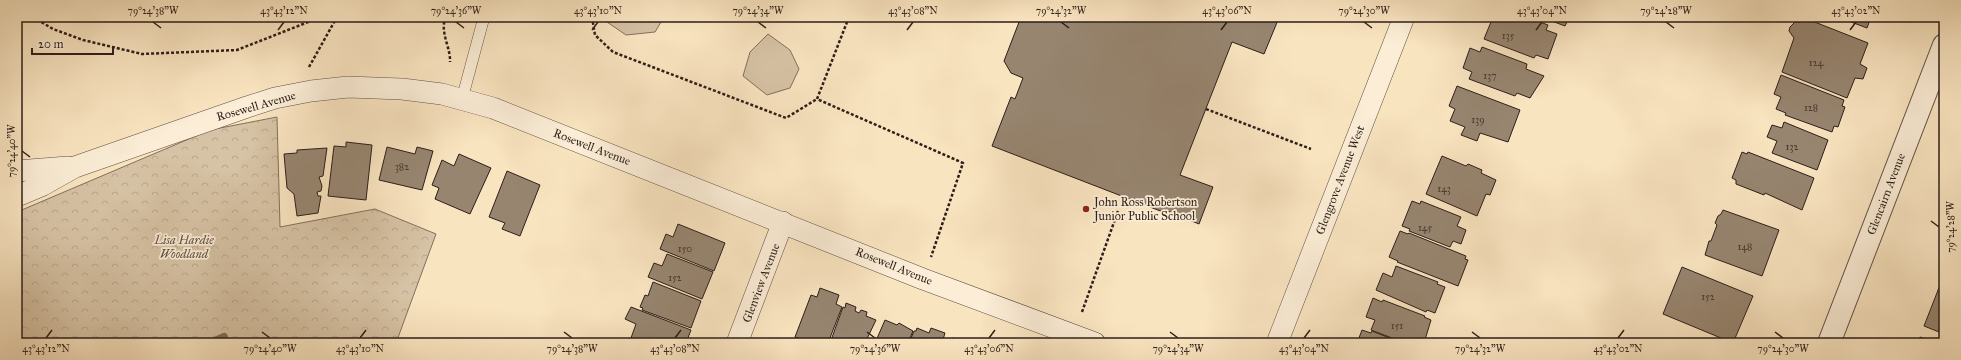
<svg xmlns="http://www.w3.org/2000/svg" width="1961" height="360" font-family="'IM FELL Great Primer',serif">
<defs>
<pattern id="forest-crowns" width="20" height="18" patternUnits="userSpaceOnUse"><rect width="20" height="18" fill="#d6c2a4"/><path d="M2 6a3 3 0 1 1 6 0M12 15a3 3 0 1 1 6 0" fill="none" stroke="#b8a68d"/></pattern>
</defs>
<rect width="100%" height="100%" fill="#f9e4c0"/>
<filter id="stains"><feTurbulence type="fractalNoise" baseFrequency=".005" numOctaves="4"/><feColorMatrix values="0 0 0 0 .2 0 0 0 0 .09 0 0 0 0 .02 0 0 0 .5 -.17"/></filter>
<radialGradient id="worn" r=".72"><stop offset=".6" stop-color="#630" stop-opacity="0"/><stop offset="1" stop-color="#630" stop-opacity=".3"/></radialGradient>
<g fill="#d6c2a4" stroke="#82705e">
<path d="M607,17H664L655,32L626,35L607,22Z"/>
<path d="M768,34L790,50L799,69L790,88L767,95L743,76L750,52Z"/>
</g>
<path fill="url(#forest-crowns)" stroke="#82705e" d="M277,117L280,227L375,209L436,234L396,343H17V212L210,130Z"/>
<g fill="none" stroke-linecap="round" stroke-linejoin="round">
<path stroke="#7e6d5b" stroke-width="8" d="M211,343L224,337"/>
</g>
<g fill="#978570" stroke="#2d1e19">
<path d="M1021,17H1270L1278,20L1264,54L1232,42L1180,175L1213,187L1199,224L1165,210L1163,212L992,146L1011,97L1015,99L1023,78L1011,73L1004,61Z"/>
<path d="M1493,17H1527L1548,25L1546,30L1557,34L1548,59L1536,55L1534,58L1484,39Z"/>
<path d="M1541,17H1572L1571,19L1569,18L1565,26Z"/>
<path d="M1802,17L1868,43L1860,64L1867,68L1863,79L1855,78L1847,98L1782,72L1794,38L1789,31L1790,27L1795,22H1800Z"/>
<path d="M1838,17H1871L1867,28Z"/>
<path d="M1482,47L1527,64L1526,69L1544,76L1530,98L1517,93L1515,96L1469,79L1472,72L1463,68L1470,48L1480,52Z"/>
<path d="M1781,75L1844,100L1842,106L1845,107L1838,127L1834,126L1832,132L1785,115L1786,113L1776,109L1781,97L1774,94Z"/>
<path d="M1457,86L1520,110L1508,142L1480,133L1477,141L1461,135L1465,127L1450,121L1455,109L1449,106Z"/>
<path d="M1784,122L1828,140L1817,170L1772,153L1777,141L1767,137L1772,125L1782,128Z"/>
<path d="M346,142L372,145L366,200L328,196L334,146L346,147Z"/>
<path d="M387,147L415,154L417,147L433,151L422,190L379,180Z"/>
<path d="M327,148L323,176L319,177L322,186L321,191L317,192L318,196H321L318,213L297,216L294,194L287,188L284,154L297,153V150Z"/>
<path d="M1742,152L1747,154L1748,152L1814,178L1802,210L1765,193L1764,195L1736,184V180L1732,178Z"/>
<path d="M459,154L491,168L470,214L435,199L439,188L432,185L442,160L454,166Z"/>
<path d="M1442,156L1466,166L1468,164L1482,170L1481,173L1496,180L1490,195L1486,194L1477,216L1426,194Z"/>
<path d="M507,171L540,185L520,236L502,229L505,223L489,217Z"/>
<path d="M1412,201L1420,204L1421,201L1461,217L1457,226L1466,230L1461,244L1453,241L1450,247L1409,231L1410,229L1402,226Z"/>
<path d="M1723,210L1779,230L1762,276L1705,255L1709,241H1711L1717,225L1715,223L1718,216L1721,214Z"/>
<path d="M678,224L725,243L714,271L660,249L666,234L673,237Z"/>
<path d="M1400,231L1408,234L1409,233L1466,256L1465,259L1468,260L1458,286L1397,262L1398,261L1389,257Z"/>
<path d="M1944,251V267L1939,265Z"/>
<path d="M667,254L713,272L702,299L648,277L654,263L662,266Z"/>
<path d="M1396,266L1438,282L1437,284L1445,287L1435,313L1427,310L1426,312L1376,290L1383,273L1392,277Z"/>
<path d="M1682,267L1753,296L1733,343L1663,314Z"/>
<path d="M1942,280L1944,281V334L1924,326Z"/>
<path d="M653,282L701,301L691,328L642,310L643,308L640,307L645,295L648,296Z"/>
<path d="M820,288L839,295L836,304L842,307L828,343H811L795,337L811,295L817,297Z"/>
<path d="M1373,298L1382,302L1383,300L1425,316L1424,317L1431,320L1424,343H1405L1371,330L1375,320L1366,317Z"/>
<path d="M846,303L856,307L855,311L859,313L861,310L867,312L866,316L876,320L865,343H830L843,307L845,308Z"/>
<path d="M631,307L691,330L686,343H644L631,338L636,324L625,319Z"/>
<path d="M885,320L897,325L899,323L913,331L908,343H875Z"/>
<path d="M917,328L929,333L931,328L945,333L942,343H909L914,331H916Z"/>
<path d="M1362,330L1371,333L1372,331L1402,343H1357Z"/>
<path d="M1920,337L1935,343H1917Z"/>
<path d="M629,338L642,343H627Z"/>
<path d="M952,338L964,342L963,343H950Z"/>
</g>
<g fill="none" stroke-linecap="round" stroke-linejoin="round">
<g stroke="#605043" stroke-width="12">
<path id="service" d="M462,99L484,17"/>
</g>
<g stroke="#605043" stroke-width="22">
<g id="minor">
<path d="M17,171L68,167"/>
<path d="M17,196L43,185L75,167L247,107L275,98L311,91L348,87L402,89L442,94L493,108L923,279L1095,343"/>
<path d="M737,343L783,222"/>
<path d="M1277,343L1404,17"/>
</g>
</g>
<g stroke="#605043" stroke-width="24">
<path id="tertiary" d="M1829,343L1944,45"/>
</g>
<g stroke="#2d1e19" stroke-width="2.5" stroke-dasharray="3 2" stroke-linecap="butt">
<path d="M33,17L53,29L83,40L142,54L237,50L321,17"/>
<path d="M446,17C439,31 451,48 450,62"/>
<path d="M592,17L595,35L613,52L786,118L817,99"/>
<path d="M849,17L817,99L963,163L931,257"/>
<path d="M309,67L337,17"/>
<path d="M1206,109L1311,149"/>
<path d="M1082,312L1118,211"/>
</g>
<use href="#service" stroke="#fbedd6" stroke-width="11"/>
<use href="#minor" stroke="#fbedd6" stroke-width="21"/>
<use href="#tertiary" stroke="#fbedd6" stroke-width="22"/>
</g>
<path fill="none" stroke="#2d1e19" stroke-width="1.5" d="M153,22L161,28M456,22L464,28M758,22L766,28M1061,22L1069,28M1364,22L1372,28M1666,22L1674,28M278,30L284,22M592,30L598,22M907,30L913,22M1221,30L1227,22M1536,30L1542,22M1850,30L1856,22M22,151L30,157M1931,221L1939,227M262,332L270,338M564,332L572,338M867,332L875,338M1170,332L1178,338M1472,332L1480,338M1775,332L1783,338M46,338L52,330M360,338L366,330M675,338L681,330M989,338L995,330M1304,338L1310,330M1618,338L1624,330"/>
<circle fill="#8f2418" stroke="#fbedd6" stroke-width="1.5" cx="1086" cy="209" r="4"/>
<g text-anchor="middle" stroke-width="3.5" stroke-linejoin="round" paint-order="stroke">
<g font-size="10" fill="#48382f">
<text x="1508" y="39">135</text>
<text x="1816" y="66">124</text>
<text x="1490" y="79">137</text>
<text x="1811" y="111">128</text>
<text x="1478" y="123">139</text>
<text x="1792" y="150">132</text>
<text x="402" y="170">382</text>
<text x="1444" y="192">143</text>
<text x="1425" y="231">145</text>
<text x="1745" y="250">148</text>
<text x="685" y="252">150</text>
<text x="675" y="281">152</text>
<text x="1708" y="300">152</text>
<text x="1397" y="329">151</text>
</g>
<g font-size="12" fill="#2d1e19" stroke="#fbedd6">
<text transform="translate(256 106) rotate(-16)" y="4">Rosewell Avenue</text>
<text transform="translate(592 147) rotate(21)" y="4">Rosewell Avenue</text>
<text transform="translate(1340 180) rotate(-69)" y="4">Glengrove Avenue West</text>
<text transform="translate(1886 194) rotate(-69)" y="4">Glencairn Avenue</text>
<text transform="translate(894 266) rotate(22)" y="4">Rosewell Avenue</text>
<text transform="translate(761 283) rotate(-69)" y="4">Glenview Avenue</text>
</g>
<g font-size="12" fill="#2d1e19" stroke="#fbedd6" text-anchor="start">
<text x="1094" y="206">John Ross Robertson<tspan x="1094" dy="14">Junior Public School</tspan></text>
</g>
<g font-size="12" font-style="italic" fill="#604f43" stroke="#fbedd6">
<text x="184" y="244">Lisa Hardie<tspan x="184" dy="14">Woodland</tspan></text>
</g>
</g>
<rect width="1961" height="360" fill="none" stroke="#f9e4c0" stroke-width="44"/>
<path d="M32 48v6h81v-6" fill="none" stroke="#2d1e19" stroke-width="2"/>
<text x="38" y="48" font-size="12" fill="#2d1e19" stroke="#fbedd6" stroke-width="3" paint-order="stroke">20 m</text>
<rect x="22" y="22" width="1917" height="316" fill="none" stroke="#2d1e19" stroke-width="1.5"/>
<g font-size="10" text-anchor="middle" fill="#2d1e19">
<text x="153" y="14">79°24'38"W</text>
<text x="284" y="14">43°43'12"N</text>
<text x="456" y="14">79°24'36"W</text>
<text x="598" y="14">43°43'10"N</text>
<text x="758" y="14">79°24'34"W</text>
<text x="913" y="14">43°43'08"N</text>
<text x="1061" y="14">79°24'32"W</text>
<text x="1227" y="14">43°43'06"N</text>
<text x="1364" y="14">79°24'30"W</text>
<text x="1542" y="14">43°43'04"N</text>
<text x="1666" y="14">79°24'28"W</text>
<text x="1856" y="14">43°43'02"N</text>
<text transform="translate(11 151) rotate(-90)" y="4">79°24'40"W</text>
<text transform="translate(1950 227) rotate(-90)" y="4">79°24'28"W</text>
<text x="46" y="352">43°43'12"N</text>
<text x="270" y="352">79°24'40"W</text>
<text x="360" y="352">43°43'10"N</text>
<text x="572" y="352">79°24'38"W</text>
<text x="675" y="352">43°43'08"N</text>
<text x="875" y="352">79°24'36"W</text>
<text x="989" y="352">43°43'06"N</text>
<text x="1178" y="352">79°24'34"W</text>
<text x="1304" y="352">43°43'04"N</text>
<text x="1480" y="352">79°24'32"W</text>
<text x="1618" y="352">43°43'02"N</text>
<text x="1783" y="352">79°24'30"W</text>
</g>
<rect width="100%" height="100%" filter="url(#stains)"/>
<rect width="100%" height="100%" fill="url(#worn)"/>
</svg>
